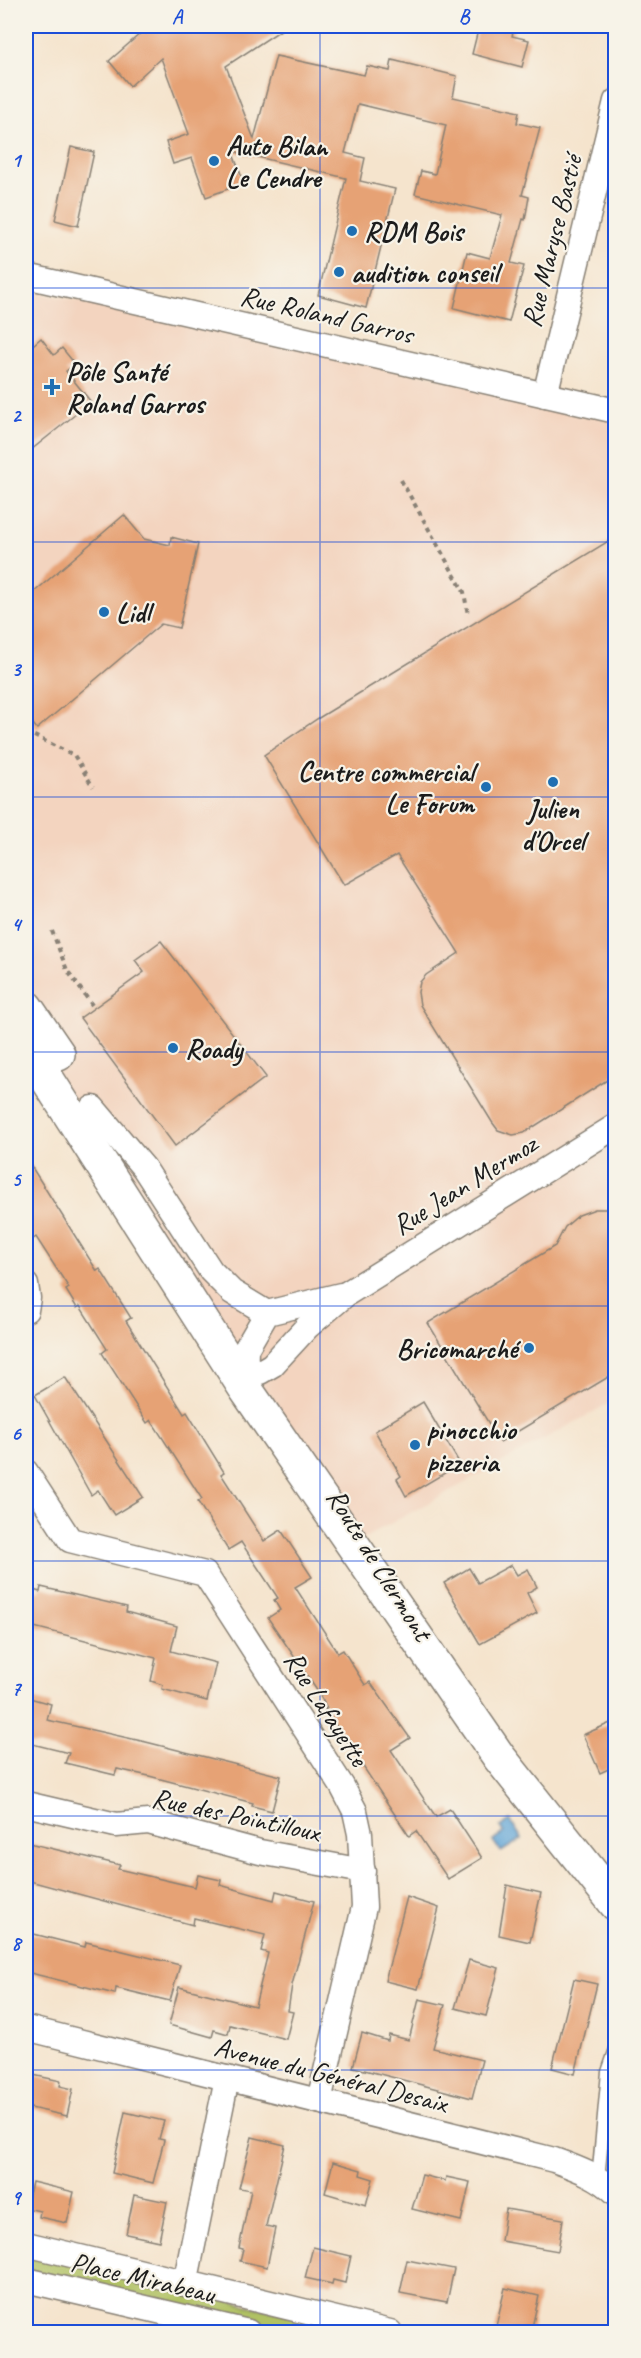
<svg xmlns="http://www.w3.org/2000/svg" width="641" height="2358" font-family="Caveat,sans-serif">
<rect width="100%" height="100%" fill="#f7f3e8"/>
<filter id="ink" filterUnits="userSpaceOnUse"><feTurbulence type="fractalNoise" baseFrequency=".0167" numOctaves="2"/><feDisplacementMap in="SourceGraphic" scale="12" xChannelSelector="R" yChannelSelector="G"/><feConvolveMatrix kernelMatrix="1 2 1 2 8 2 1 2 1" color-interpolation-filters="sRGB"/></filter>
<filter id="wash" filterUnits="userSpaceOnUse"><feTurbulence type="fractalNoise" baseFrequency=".008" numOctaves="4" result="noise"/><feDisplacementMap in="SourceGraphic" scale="24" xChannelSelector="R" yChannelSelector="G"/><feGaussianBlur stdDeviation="1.35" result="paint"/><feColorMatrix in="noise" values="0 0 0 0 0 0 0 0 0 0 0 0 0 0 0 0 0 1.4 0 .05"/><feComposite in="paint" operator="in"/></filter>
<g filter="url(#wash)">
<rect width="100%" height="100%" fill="#f5e4cd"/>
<path fill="#f3d4bf" d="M26,290L615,415V1400L348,1547L26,1079Z"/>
<path fill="#b0c164" stroke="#666e40" stroke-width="1.5" d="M26,2252L360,2332H293L26,2270Z"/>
<path fill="#62a6d7" stroke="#3f617a" stroke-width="1.5" d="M510,1820L522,1839L501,1852L493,1841L504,1833L500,1827Z"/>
<g id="blocks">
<g fill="#e6a274">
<path d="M149,26H287L226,66L254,139L276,56L364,75L367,66L390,71L392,60L457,76L453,97L519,112L517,123L540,128L522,195L529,197L525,220L523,219L511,263L524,266L509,322L454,308L467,252L490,258L502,215L415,194L421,171L435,174L446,125L358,104L345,153L365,158L360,181L395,189L366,308L318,295L346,178L232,151L244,183L206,197L192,158L173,164L166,142L189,134L161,58L130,86L109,61Z"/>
<path d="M479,26H515L512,36L529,40L522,67L472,54Z"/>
<path d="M71,147L94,152L78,226L55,220Z"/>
<path d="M41,338L54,355L62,348L75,364L66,371L91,402L26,454V351Z"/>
<path d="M124,515L144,539L170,545L171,537L198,544L179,628L161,624L37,729L26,715V599Z"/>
<path d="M615,537V1075L524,1133L513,1135L498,1130L492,1122L420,1005L418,992L420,982L426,975L459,953L397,855L344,885L264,755L317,719Z"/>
<path d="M161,941L266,1077L175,1146L80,1018L144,972L135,960Z"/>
<path d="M26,1158L97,1271L100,1269L131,1318L126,1321L184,1414L187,1412L224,1472L221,1474L264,1541L281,1530L312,1577L295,1587L338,1653L343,1650L365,1685L370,1682L410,1738L391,1750L436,1817L450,1809L482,1858L448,1879L416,1831L409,1836L325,1709L327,1708L316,1689L268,1618L280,1610L274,1600L278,1598L241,1542L228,1550L198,1502L202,1499L151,1420L147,1423L102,1353L107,1349L80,1306L77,1308L66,1290L69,1288L36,1237L26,1244Z"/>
<path d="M595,1209H615V1373L500,1442L428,1323L555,1246L565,1227L579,1215Z"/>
<path d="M65,1377L143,1497L114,1515L98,1490L91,1495L35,1395Z"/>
<path d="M423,1402L460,1464L406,1496L397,1479L401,1476L375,1431Z"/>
<path d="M511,1565L517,1575L528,1569L537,1587L527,1593L537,1613L480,1644L444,1583L469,1568L478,1583Z"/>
<path d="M41,1587L127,1607L126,1612L177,1626L171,1651L216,1663L207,1701L162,1689L163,1685L151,1681L156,1658L26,1625V1588L40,1592Z"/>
<path d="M26,1697L51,1704L47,1720L146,1742L281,1776L272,1811L252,1806L253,1803L149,1776L117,1769L115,1775L65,1763L69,1753L28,1743L30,1733L26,1732Z"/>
<path d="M615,1721V1766L600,1773L583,1735Z"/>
<path d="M29,1843L120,1865L118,1869L195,1887L198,1875L221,1880L220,1885L274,1900L276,1891L314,1901L292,1985L288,2011L293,2012L286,2039L230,2025L228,2034L214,2030L212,2037L169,2025L179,1987L255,2006L268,1953L261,1951L265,1935L194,1918L193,1925L26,1880V1858Z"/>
<path d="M507,1885L541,1893L530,1942L499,1935Z"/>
<path d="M407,1897L439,1908L418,1989L385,1981Z"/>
<path d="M26,1932L85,1947L86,1942L180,1965L170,2001L116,1988L115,1994L26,1972Z"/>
<path d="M469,1960L499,1968L486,2016L455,2008Z"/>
<path d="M574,1979L597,1984L575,2074L552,2068Z"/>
<path d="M419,1999L445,2005L433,2048L482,2060L472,2098L353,2067L362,2033L388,2041L389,2035L409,2040Z"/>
<path d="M33,2075L61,2081L60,2086L73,2089L67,2116L26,2107Z"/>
<path d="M125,2112L164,2121L159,2139L164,2140L153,2183L112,2173Z"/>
<path d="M252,2137L285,2145L266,2226L275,2228L267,2267L240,2261L243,2249L239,2248L251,2190L239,2188Z"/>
<path d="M333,2162L361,2170L360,2175L373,2179L366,2205L325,2193Z"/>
<path d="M422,2175L445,2181L446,2177L470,2182L461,2221L412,2209Z"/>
<path d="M32,2182L74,2192L67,2223L39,2217L40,2211L26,2208Z"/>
<path d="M134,2195L167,2202L159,2241L126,2234Z"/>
<path d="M506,2209L563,2219L558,2251L501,2241Z"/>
<path d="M313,2247L351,2256L345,2283L333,2280L332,2284L305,2278Z"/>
<path d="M407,2260L454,2269L447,2302L400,2293Z"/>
<path d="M505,2288L539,2296L531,2332L495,2330Z"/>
</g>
</g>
</g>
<g filter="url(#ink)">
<use href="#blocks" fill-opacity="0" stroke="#888074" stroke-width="1.5"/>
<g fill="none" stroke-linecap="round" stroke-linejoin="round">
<g stroke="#888074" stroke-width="15">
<path id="lane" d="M598,2180L608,2072L616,2049"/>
</g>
<g stroke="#888074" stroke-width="27">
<g id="street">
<path d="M26,276L616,411"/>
<path d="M545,395L616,101"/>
<path d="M93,1108L144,1168L211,1271L232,1292L267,1313"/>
<path d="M26,1285L28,1298L26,1310"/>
<path d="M229,1362L260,1372L272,1365L307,1327L346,1294L616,1126"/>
<path d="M245,1382L246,1349L267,1313L341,1295"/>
<path d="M26,1472L70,1540L205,1574L342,1786L355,1811L360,1834L364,1907L319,2101"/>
<path d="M26,1804L116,1825L148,1822L260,1852L363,1871"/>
<path d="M26,2028L554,2160C576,2168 599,2176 616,2193"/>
<path d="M26,2244L390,2332"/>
<path d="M26,2280L248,2332"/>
<path d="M185,2284L227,2078"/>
</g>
</g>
<g stroke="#888074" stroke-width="36">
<g id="secondary">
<path d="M26,1007L58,1054"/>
<path d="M26,1040L44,1074L245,1388L499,1757L616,1904"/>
</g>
</g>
<g stroke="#888074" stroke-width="4" stroke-dasharray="4.5 4.5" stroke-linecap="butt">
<path d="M401,480L464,592L468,615"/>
<path d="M26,732L74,755L93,787"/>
<path d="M52,931L67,970L92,1005"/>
</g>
<use href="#lane" stroke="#fff" stroke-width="12"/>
<use href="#street" stroke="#fff" stroke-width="24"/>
<use href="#secondary" stroke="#fff" stroke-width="33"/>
</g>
</g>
<path fill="none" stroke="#1d4ed8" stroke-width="1.5" stroke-opacity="0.55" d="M320,26V2332M26,288H616M26,542H616M26,797H616M26,1052H616M26,1306H616M26,1561H616M26,1816H616M26,2070H616"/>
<g fill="#1f6fb2" stroke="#f7f3e8" stroke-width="2">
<circle cx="214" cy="161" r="6"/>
<circle cx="352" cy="231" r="6"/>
<circle cx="339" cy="272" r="6"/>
<path d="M49 378h6v6h6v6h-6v6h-6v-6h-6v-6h6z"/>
<circle cx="104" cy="612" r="6"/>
<circle cx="553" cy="782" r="6"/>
<circle cx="486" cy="787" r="6"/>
<circle cx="173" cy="1048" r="6"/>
<circle cx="529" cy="1348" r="6"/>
<circle cx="415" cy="1445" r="6"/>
</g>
<g text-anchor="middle" stroke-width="4.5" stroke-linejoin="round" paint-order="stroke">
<g font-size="28" font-weight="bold" fill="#1c1c1c" stroke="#f7f3e8" text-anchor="start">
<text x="226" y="155">Auto Bilan<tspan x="226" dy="32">Le Cendre</tspan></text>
<text x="364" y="241">RDM Bois</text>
<text x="351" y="282">audition conseil</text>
<text x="66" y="381">Pôle Santé<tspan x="66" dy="32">Roland Garros</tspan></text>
<text x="116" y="622">Lidl</text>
<text x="474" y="781" text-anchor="end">Centre commercial<tspan x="474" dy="32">Le Forum</tspan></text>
<text x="553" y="818" text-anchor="middle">Julien<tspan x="553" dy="32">d'Orcel</tspan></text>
<text x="185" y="1058">Roady</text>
<text x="517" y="1358" text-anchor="end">Bricomarché</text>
<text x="427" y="1439">pinocchio<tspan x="427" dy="32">pizzeria</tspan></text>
</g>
<g font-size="28" fill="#1c1c1c" stroke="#f7f3e8">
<text transform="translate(551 241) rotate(-76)" y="10">Rue Maryse Bastié</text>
<text transform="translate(327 314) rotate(13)" y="10">Rue Roland Garros</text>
<text transform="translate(464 1184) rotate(-32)" y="10">Rue Jean Mermoz</text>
<text transform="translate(380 1564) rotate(58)" y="10">Route de Clermont</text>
<text transform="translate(327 1708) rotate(57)" y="10">Rue Lafayette</text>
<text transform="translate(236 1814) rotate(12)" y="10">Rue des Pointilloux</text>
<text transform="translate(331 2074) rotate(14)" y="10">Avenue du Général Desaix</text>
<text transform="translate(143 2277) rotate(13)" y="10">Place Mirabeau</text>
</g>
</g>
<rect width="641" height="2358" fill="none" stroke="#f7f3e8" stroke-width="66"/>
<rect x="33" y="33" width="575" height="2292" fill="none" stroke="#1d4ed8" stroke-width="2"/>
<g font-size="20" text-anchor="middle" font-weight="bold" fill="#1d4ed8">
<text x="177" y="23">A</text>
<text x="464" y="23">B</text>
<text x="16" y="167">1</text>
<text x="16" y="422">2</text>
<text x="16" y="676">3</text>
<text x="16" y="931">4</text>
<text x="16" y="1186">5</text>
<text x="16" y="1440">6</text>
<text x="16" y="1695">7</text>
<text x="16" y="1950">8</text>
<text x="16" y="2204">9</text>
</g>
</svg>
